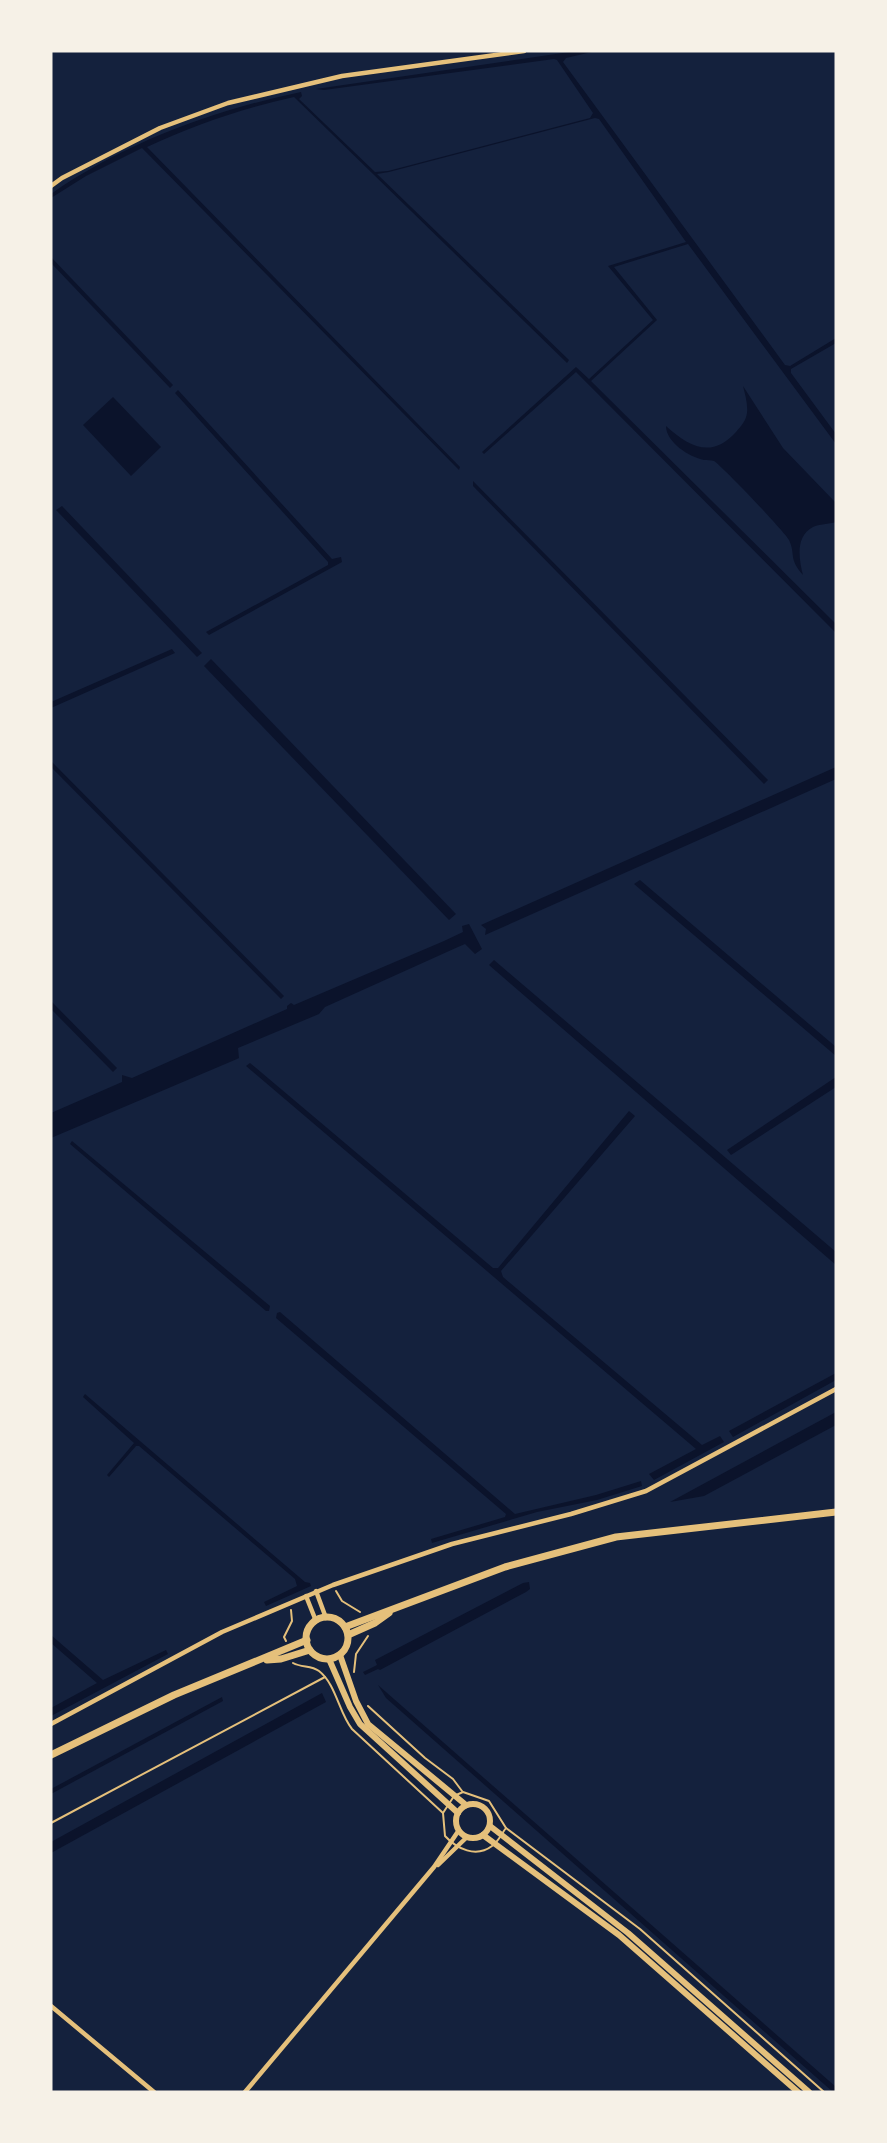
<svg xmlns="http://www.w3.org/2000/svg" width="887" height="2143" font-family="Roboto,sans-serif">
<rect width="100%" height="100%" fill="#14213d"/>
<g fill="#0b132b">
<path d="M576,51H596L566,58L563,62L785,365L790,366L836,338V343L791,369V373L836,434V444L688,244L614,267L657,320L591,381L836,624V633L576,372L484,454L482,452L576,367L589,379L653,320L608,266L686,242L599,119L595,118L389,172L377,174L569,360L567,363L294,97C243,108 194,125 147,147L460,467L459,470L142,148L86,176L51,198V194C124,143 214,110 301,92L302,96L299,99L375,172L388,171L590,118L593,113L557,60L554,59L324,90L316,89Z"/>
<path d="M51,257L173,385L170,388L51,263Z"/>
<path d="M743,386L783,448L836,503V522C829,524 819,524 813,527C795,536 799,560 803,575C788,558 796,555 789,540C786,533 722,466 714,461C711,460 707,460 704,460C689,457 666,442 666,426C689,447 712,459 736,432C741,426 746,421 747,413C748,404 745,394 743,386Z"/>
<path d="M178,390L332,559L341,557L342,562L209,635L206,632L328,565V562L175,393Z"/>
<path d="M113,397L161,447L131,476L83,425Z"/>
<path d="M473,481L768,780L764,784L473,486Z"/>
<path d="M62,506L202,653L197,657L56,510Z"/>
<path d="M172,649L175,653L51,708V702Z"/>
<path d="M211,659L456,914L449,920L204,666Z"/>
<path d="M51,761L284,996L281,999L51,767Z"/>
<path d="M836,767V779L485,935L486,929L481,925Z"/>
<path d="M640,880L836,1047V1056L634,884Z"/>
<path d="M469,924L482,949L475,954L465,944L458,947L325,1007L319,1014L238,1048L239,1058L237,1059L51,1138V1113L122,1082V1075L132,1078L287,1009V1006L291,1003L294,1005L444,941L463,932L462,926Z"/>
<path d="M494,960L836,1252V1265L489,965Z"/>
<path d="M51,1001L117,1068L113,1072L51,1009Z"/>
<path d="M250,1063L493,1268H498L629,1111L635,1116L501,1271L503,1277L702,1445L720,1436L724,1442L654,1480L649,1474L696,1449L246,1066Z"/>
<path d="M836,1077V1087L731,1155L727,1150Z"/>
<path d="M72,1141L270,1306L269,1311H266L70,1144Z"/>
<path d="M280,1312L515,1514L596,1495L641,1481L642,1486L597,1500L537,1512L432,1543L431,1539L505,1517L506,1514L276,1318L277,1313Z"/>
<path d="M836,1373V1380L733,1437L729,1431Z"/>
<path d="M85,1394L305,1582L310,1583L311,1586L266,1606L264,1602L297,1586L295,1579L139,1446H136L109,1477L107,1475L134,1443L83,1397Z"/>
<path d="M836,1412V1425L704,1496L670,1502Z"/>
<path d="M529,1582L530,1589L526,1592L380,1670L378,1669L365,1675L363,1672L377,1665L375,1660L523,1583Z"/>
<path d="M51,1635L103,1680L166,1650L168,1654L51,1716V1708L97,1683L51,1643Z"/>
<path d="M378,1685L836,2087V2092H833L386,1698Z"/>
<path d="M322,1693L326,1702L51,1853V1842Z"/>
<path d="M222,1697L223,1701L51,1794V1789Z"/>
</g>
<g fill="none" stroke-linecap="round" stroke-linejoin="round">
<g stroke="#e5c07b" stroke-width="2">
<path d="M336,1591L342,1601L360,1612"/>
<path d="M286,1641L284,1637L292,1621L291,1610"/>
<path d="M293,1663C302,1668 311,1665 319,1671C336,1684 339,1713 352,1729L443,1813"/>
<path d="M354,1672L356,1654L368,1636"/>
<path d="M368,1706L425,1758L453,1779L462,1791"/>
<path d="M463,1792L489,1801L506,1828C502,1833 498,1842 492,1846C476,1858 457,1849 445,1836L443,1813L454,1796Z"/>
<path d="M51,1823L325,1677"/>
<path d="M506,1828L640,1929L824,2092"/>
</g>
<g stroke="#e5c07b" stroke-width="4.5">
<path d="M51,186L62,178L160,128L228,103L342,76L524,51"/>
<path d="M316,1591L326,1618"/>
<path d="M306,1596L316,1621"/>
<path d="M51,1724L222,1632L333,1585L452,1544L571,1514L646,1491L836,1389"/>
<path d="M438,1865L467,1837"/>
<path d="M51,2006L154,2092"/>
<path d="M245,2092L434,1867L459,1830"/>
</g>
<g stroke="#e5c07b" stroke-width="6">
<path d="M340,1655L356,1701L368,1724L466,1805"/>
<path d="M329,1659L350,1707L360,1724L458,1813"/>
<circle cx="473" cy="1821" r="17"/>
<path d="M490,1826L628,1933L809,2092"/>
<path d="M483,1835L619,1935L798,2092"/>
</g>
<g stroke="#e5c07b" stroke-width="7">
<circle cx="327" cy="1638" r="21"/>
<path d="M345,1627L505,1567L616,1537L836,1512"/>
<path d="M348,1635L375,1623L389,1613"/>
<path d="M267,1660L281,1659L310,1650"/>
<path d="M51,1755L174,1695L307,1640"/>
</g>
</g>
<rect width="887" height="2143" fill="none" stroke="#f6f1e7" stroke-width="105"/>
</svg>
